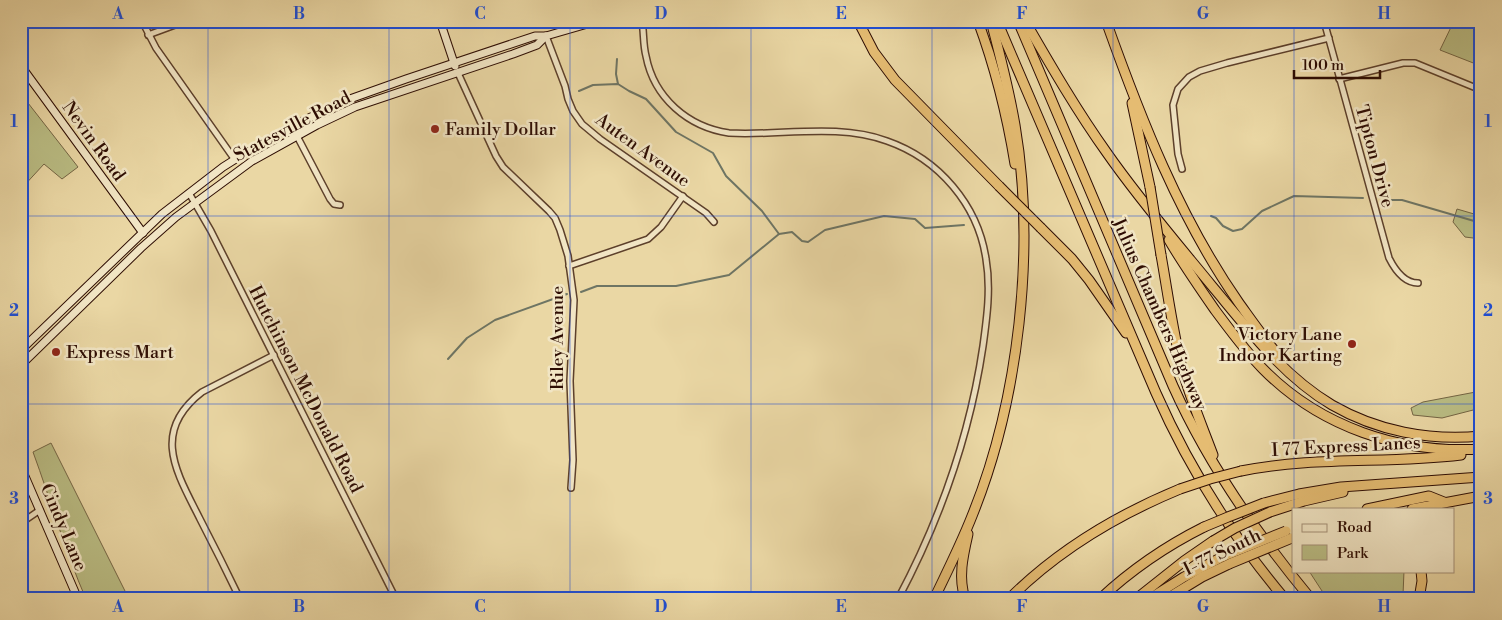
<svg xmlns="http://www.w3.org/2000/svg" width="1502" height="620" font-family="'Libre Bodoni',serif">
<rect width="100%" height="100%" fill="#ead7a4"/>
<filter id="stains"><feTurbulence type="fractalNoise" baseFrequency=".004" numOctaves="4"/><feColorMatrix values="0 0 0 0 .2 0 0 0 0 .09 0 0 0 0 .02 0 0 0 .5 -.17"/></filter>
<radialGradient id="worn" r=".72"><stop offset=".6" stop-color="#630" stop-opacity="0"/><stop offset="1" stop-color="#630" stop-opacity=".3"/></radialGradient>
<g fill="#babd84" stroke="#746544">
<path d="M1454,21H1481V66L1440,50Z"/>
<path d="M21,94L78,167L62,179L44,164L21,189Z"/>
<path d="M1457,209L1481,216V239L1465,237L1453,222Z"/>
<path d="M1481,391V408L1442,418L1413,415L1411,408L1423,402Z"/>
<path d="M51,443L129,599H86C65,551 51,501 33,452Z"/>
<path d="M1309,571H1404L1403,595L1400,599H1332L1322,591Z"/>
</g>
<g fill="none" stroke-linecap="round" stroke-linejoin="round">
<g stroke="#6e7564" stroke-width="2">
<path d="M617,59L616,74L618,84"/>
<path d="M579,91L593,85L618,84L629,91L646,99L676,132L713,153L726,176L762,211L779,234"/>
<path d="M1386,200H1402L1481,223"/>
<path d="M1211,216L1216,218L1223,226L1233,231L1242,229L1262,211L1294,196L1363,198"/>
<path d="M581,292L597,286H676L729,275L779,234L792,232L802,241L808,242L825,230L884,216L915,219L925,228L964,225"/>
<path d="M448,359L467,338L495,320L567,294"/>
</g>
<g stroke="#5d402b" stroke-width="8">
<g id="street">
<path d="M142,21L156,48L235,160"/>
<path d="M642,21C644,33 643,45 646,56C654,98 688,127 729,133C781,136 837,123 887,141C939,159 978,205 986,259C991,288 987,317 983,346C970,434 940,520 898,599"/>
<path d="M1324,21L1389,258C1395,270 1404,283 1418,283"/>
<path d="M148,35L186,21"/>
<path d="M546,36L565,86L568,99L573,111L582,124L600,139L706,213L714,222"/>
<path d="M458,73L496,156L503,167L549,211L555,218L560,230L568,256L574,300L570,381L573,460L571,488"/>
<path d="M1339,79L1403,63H1415L1481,90"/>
<path d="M297,136L330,199L334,204L340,205"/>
<path d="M1182,169L1178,154L1173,105L1178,89L1189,77L1200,71L1227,63L1329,38"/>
<path d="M189,193L211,231L396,599"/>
<path d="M569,266L648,239L661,227L683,196"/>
<path d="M21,523L40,510"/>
<path d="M240,599C227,572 214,546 200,519C177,473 150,432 202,392L274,355"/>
</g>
</g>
<g stroke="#2e0d03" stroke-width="9">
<g id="secondary">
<path d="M440,21L455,66"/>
<path d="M21,66L143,233"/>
<path d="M21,350L162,214L223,167L242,155L296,124L347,100L406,79L535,36H546L598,21"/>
<path d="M21,365L141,248L176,217L252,161L317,125L355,107L513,54L537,45L546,36"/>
<path d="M21,467L78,599"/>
</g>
</g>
<g stroke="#2e0d03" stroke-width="11">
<g id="highway">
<path d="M858,21L874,52L895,80L999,186"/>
<path d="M978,21C995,67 1007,115 1015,164"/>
<path d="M997,21L1156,393C1189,468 1232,536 1285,599"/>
<path d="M1018,21L1173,386C1208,464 1256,533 1311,599"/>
<path d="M1025,21C1051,66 1077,111 1107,153C1139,199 1176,242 1212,286C1248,329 1283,376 1332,405C1377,431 1429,441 1481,436"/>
<path d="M1106,21C1141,119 1179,217 1239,303C1252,321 1265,340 1280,357"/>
<path d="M1132,103L1150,187"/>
<path d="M1041,228L1072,259L1089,280L1126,333"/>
<path d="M1169,240C1183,264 1199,287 1215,310C1230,330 1245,351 1263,369C1320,427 1400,454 1481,449"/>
<path d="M1161,255C1168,294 1173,334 1183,372C1191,400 1203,428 1213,455"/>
<path d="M1241,471C1316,456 1387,464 1461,455"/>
<path d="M1264,503L1299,494L1341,487L1481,477"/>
<path d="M1367,509L1429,496L1444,502"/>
<path d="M1412,509L1481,496"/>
<path d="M1270,512L1304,501L1343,492"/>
<path d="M934,599C947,572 961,544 972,516C1019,400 1036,249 1015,125C1009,90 1000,55 991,21"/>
<path d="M965,599C958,577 963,556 968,534"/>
<path d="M1009,599C1058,550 1117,515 1180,489"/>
<path d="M1100,599C1131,570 1166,546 1204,527"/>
<path d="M1136,599L1184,561L1213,541"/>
<path d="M1149,599L1184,577L1224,556"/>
<path d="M1166,599L1202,577L1229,564"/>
<path d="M1419,599L1422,581L1421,571"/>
</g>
</g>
<use href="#street" stroke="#f1e5c4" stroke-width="5"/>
<use href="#secondary" stroke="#f1e5c4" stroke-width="7"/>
<use href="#highway" stroke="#e5bc72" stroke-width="9"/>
<g stroke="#2e0d03" stroke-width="11" stroke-linecap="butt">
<g id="highway-bridge">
<path d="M999,186L1041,228"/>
<path d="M1150,187L1161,255"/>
<path d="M1180,489L1210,479L1241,471"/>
<path d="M1204,527L1228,517L1264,503"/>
<path d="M1213,541L1235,528L1270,512"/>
<path d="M1224,556L1286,531"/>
<path d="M1229,564L1292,538"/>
</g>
</g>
<use href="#highway-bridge" stroke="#e5bc72" stroke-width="9"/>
</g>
<path fill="none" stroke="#1d4ed8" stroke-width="1" stroke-opacity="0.55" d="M208,21V599M389,21V599M570,21V599M751,21V599M932,21V599M1113,21V599M1294,21V509M21,216H1481M21,404H1481M1294,571V599"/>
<g fill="#8f2418" stroke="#f1e5c4" stroke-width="2">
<circle cx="435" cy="129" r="5"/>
<circle cx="1352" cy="344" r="5"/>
<circle cx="56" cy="352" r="5"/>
</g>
<g text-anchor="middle" stroke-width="5" stroke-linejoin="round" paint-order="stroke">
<g font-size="18" fill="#2e0d03" stroke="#f1e5c4">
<text transform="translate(292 126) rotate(-28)" y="6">Statesville Road</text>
<text transform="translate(94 141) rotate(54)" y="6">Nevin Road</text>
<text transform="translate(643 150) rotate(36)" y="6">Auten Avenue</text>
<text transform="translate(1375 156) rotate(75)" y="6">Tipton Drive</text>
<text transform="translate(1160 314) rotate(66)" y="6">Julius Chambers Highway</text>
<text transform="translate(557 338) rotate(-90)" y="6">Riley Avenue</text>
<text transform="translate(306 389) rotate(63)" y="6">Hutchinson McDonald Road</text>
<text transform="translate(1346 446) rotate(-3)" y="6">I 77 Express Lanes</text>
<text transform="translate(64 527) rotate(67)" y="6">Cindy Lane</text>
<text transform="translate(1222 552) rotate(-26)" y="6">I-77 South</text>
</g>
<g font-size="18" fill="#2e0d03" stroke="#f1e5c4" text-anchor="start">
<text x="445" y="135">Family Dollar</text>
<text x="1342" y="340" text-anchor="end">Victory Lane<tspan x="1342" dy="21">Indoor Karting</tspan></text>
<text x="66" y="358">Express Mart</text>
</g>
</g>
<rect width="1502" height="620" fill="none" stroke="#ead7a4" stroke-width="55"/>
<rect x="1292" y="508" width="162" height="65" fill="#f1e5c4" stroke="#a38f77"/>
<rect x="1302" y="524" width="25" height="8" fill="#f1e5c4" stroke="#a38f77"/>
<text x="1337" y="532" font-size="15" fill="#2e0d03">Road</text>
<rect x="1302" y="545" width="25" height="15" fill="#babd84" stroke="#a38f77"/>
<text x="1337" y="558" font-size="15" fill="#2e0d03">Park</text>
<path d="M1294 70v8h86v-8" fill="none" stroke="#2e0d03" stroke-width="2.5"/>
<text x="1302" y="70" font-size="15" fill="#2e0d03" stroke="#f1e5c4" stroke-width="4" paint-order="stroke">100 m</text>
<rect x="28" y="28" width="1446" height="564" fill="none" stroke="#1d4ed8" stroke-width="2"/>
<g font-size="16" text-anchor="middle" font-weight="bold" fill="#1d4ed8">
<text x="118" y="19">A</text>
<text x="299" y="19">B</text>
<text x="480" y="19">C</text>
<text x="661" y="19">D</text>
<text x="841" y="19">E</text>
<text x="1022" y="19">F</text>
<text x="1203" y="19">G</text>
<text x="1384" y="19">H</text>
<text x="14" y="127">1</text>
<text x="1488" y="127">1</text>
<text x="14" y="316">2</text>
<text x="1488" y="316">2</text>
<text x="14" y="504">3</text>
<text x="1488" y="504">3</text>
<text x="118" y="612">A</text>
<text x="299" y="612">B</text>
<text x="480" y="612">C</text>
<text x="661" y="612">D</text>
<text x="841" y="612">E</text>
<text x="1022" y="612">F</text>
<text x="1203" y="612">G</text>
<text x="1384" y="612">H</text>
</g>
<rect width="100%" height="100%" filter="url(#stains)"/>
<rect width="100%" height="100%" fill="url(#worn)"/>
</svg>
